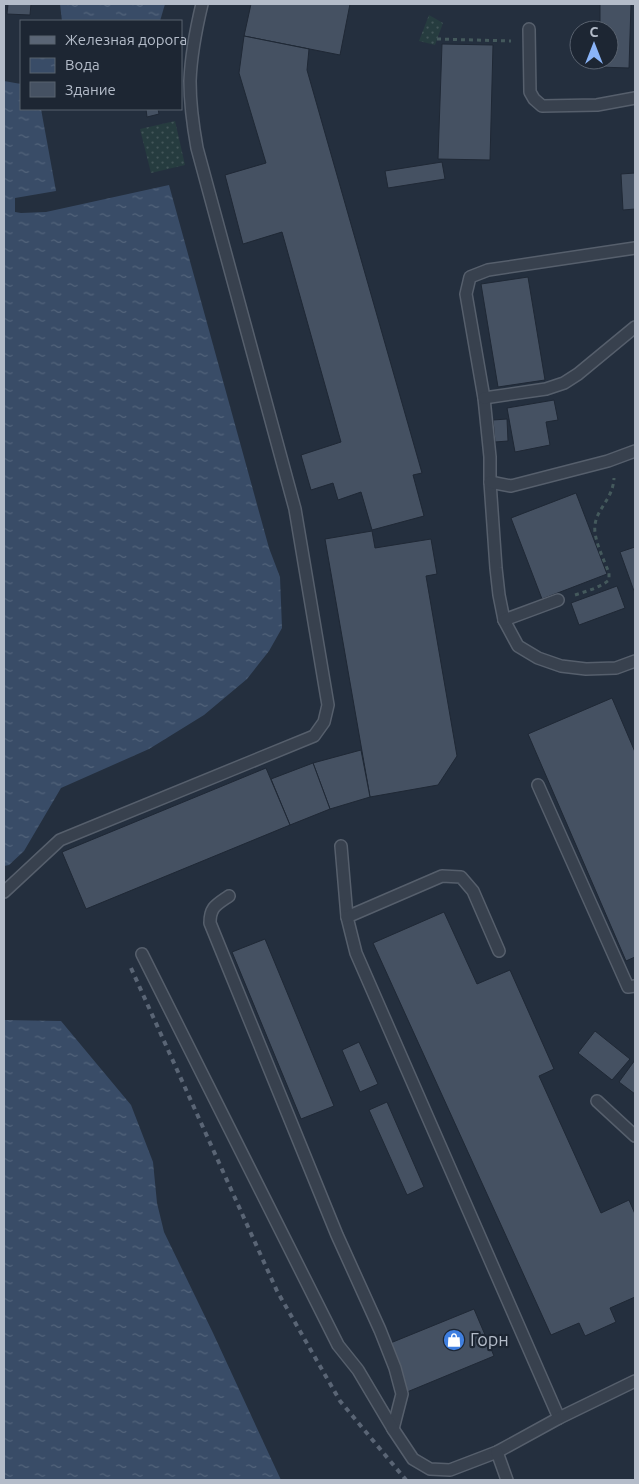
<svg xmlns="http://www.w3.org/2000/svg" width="639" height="1484" font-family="Ubuntu,sans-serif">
<defs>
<pattern id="green-dots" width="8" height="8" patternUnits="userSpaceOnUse" patternTransform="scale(1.25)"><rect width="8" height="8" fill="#263c3f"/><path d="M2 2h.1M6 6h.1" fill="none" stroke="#435659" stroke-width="1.8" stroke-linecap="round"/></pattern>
<pattern id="water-ripples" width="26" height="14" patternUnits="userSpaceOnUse" patternTransform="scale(1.25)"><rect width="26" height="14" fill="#394c67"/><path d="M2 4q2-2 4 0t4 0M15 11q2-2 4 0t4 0" fill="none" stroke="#53647b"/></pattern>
</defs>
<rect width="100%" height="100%" fill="#242f3e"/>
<g fill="url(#green-dots)">
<path d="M429,15L443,23L435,45L419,41Z"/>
<path d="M175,121L185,165L151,173L140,129Z"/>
</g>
<g fill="url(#water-ripples)">
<path d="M60,4H165L160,21H62Z"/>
<path d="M4,81L21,84V109H41L56,191L15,198V212L21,213L46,212L169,185L269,548L280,577L282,628L269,651L247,679L204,715L149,749L61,788L24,851L9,865L4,866Z"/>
<path d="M4,1020L61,1021L131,1105L153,1162L157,1203L164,1232L213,1333L281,1480H4Z"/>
</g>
<g fill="#455162" stroke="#1f2835">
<path d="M8,4H31L30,15L7,14Z"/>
<path d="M251,4H350L340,55L244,36Z"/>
<path d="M600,4H631L629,68L598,67L599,60H609V30H600Z"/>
<path d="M244,36L309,49L307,70L422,473L413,475L424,516L372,530L361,492L338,500L333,483L311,490L301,455L341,442L282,232L243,244L225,175L266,163L239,73Z"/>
<path d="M442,44L493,45L490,160L438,159Z"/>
<path d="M146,109H158L159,114L147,117Z"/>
<path d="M442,162L445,179L388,188L385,171Z"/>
<path d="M635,173V209L623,210L621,174Z"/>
<path d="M528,277L545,380L498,387L481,284Z"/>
<path d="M554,400L558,420L546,422L550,445L515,452L507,408Z"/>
<path d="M507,419L508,441L495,442L493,420Z"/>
<path d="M576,493L607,574L542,599L511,518Z"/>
<path d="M372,531L375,548L431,539L437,574L426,576L457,756L438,785L370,797L325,539Z"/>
<path d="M635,547V591H634L620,552Z"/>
<path d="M617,586L625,608L579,625L571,603Z"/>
<path d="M612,698L635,752V957L626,961L528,734Z"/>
<path d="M361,750L370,797L330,809L313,763Z"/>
<path d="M313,763L330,809L290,825L271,779Z"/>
<path d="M266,768L290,825L86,909L62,852Z"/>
<path d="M444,912L477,984L510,970L554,1069L539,1076L601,1213L629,1200L635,1214V1297L610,1308L616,1322L585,1336L579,1323L551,1335L373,943Z"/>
<path d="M265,939L334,1106L301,1119L232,952Z"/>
<path d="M595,1031L630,1059L612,1080L578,1053Z"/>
<path d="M359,1042L378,1084L360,1092L342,1050Z"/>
<path d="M635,1060V1094L619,1082Z"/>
<path d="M387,1102L424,1187L407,1195L369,1110Z"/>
<path d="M474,1309L494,1356L407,1392L388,1344Z"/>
</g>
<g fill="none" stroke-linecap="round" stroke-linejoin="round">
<g stroke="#565f6c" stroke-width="14">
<g id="service">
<path d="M529,29L530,92L534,99L542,106L597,105L635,98"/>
<path d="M635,248L488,270L470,277L466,294L484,398L490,457V482L496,568L499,595L504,620L518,646L538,658L561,666L586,669L616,668L635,661"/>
<path d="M484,398L546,389L564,383L578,374L635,327"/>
<path d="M490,482L511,486L608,461L635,451"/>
<path d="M504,620L558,600"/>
<path d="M538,785L628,987L635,986"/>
<path d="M341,846L347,917L356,953L559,1418"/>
<path d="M4,892L60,840L314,736L324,722L328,705L295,509L197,148C193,126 190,104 190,81C191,55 196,29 202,4"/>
<path d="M229,896C216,905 210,907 210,923L337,1235L380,1330L395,1368L402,1394L393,1429"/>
<path d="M347,917L442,876L461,877L473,891L499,951"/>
<path d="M142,954L338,1345L358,1370L393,1429L413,1459L430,1469L450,1470L497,1452L559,1418L635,1381"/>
<path d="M597,1101L635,1136"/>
<path d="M497,1452L507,1480"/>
</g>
</g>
<g stroke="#44595c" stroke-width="3" stroke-dasharray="4 4" stroke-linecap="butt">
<path d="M437,39L511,41"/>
<path d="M575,595C587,591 599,588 609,580V573C604,560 593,538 595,525C597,508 613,499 614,478"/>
</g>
<use href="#service" stroke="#38414e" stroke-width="11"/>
<path stroke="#5a6575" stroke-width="4" stroke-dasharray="5 5" stroke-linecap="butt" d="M131,968L277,1291L340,1401L406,1480"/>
</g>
<defs>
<g id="shop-disc" transform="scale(1.125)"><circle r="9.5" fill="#3f7fe0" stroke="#1d2633"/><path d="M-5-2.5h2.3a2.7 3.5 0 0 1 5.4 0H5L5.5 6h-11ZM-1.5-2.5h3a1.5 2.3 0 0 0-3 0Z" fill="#fff"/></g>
</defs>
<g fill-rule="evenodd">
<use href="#shop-disc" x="454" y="1340"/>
</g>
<g text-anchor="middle" stroke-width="4.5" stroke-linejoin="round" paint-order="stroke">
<g font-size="18" fill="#b4bcc9" stroke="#1d2633" text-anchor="start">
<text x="470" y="1346">Горн</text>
</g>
</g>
<rect width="639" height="1484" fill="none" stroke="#b4bcc9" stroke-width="10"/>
<rect x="20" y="20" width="162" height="90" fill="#1d2633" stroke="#59626f"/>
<rect x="30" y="36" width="25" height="8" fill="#5a6575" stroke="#59626f"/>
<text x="65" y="45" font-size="15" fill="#b4bcc9">Железная дорога</text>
<rect x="30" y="58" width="25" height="15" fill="url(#water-ripples)" stroke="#59626f"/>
<text x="65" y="70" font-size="15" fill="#b4bcc9">Вода</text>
<rect x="30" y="82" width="25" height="15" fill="#455162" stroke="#59626f"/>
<text x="65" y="95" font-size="15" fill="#b4bcc9">Здание</text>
<g transform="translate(594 45)"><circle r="24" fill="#1d2633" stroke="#59626f"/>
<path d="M0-4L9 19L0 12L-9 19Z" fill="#8ab4f8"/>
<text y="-8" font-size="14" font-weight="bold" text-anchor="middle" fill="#b4bcc9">С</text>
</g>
</svg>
